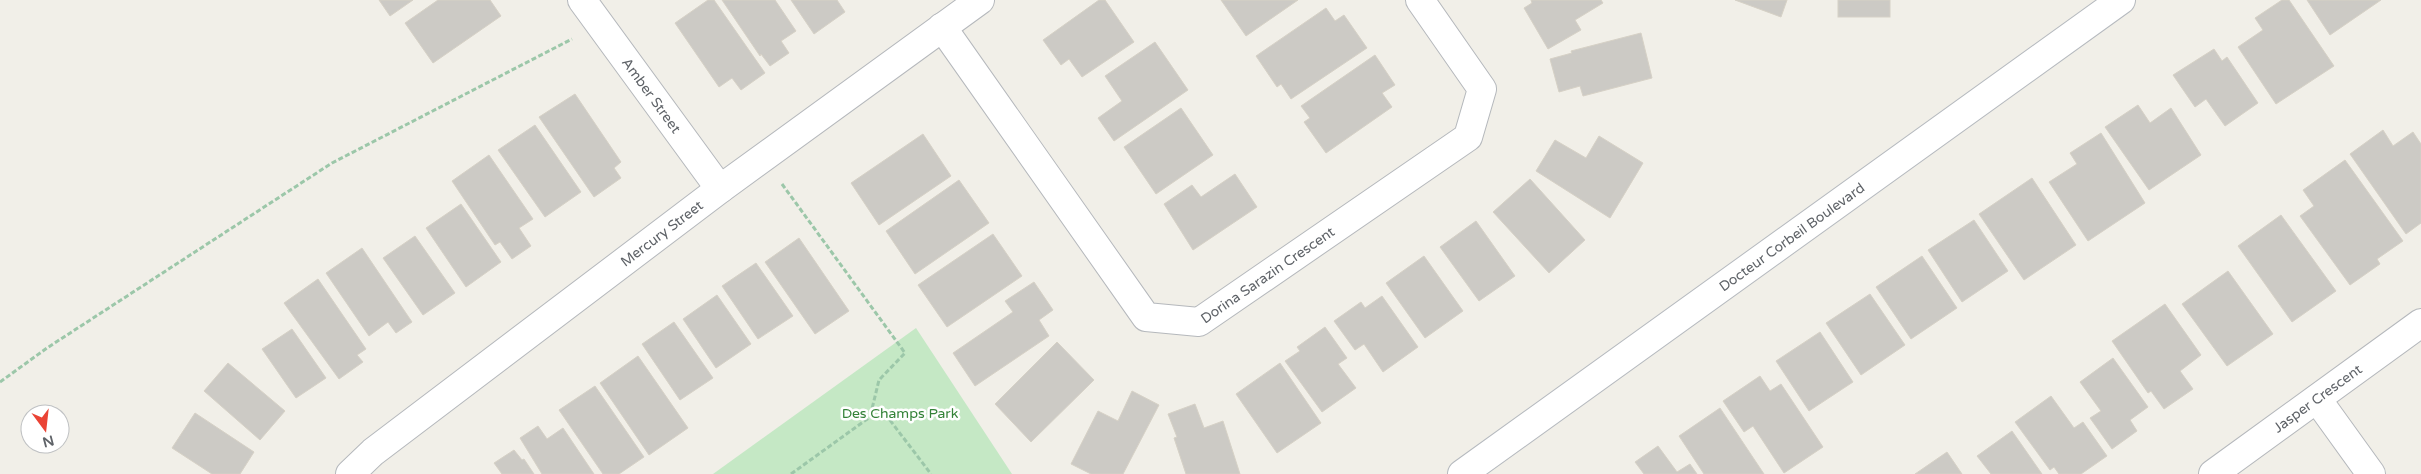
<svg xmlns="http://www.w3.org/2000/svg" width="2421" height="474" font-family="'Varela Round',sans-serif">
<rect width="100%" height="100%" fill="#f1efe8"/>
<path fill="#c5e8c5" d="M916,328L1012,474H713Z"/>
<g fill="#cccac5" stroke="#d6d1c6">
<path d="M379,0H413L390,16Z"/>
<path d="M438,0H490L501,16L433,63L405,23Z"/>
<path d="M708,0H714L765,73L741,90L732,78L719,87L675,23Z"/>
<path d="M722,0H775L796,31L781,41L789,53L770,66L761,54L760,56Z"/>
<path d="M791,0H837L845,12L814,34Z"/>
<path d="M1099,0H1105L1134,42L1082,77L1069,59L1061,65L1043,40Z"/>
<path d="M1221,0H1298L1246,36Z"/>
<path d="M1531,0H1601L1603,3L1575,20L1581,30L1548,49L1524,8L1532,3Z"/>
<path d="M1735,0H1787L1781,17Z"/>
<rect x="1838" y="0" width="52" height="17"/>
<path d="M2282,0H2289L2334,66L2276,104L2238,47L2263,30L2255,18Z"/>
<path d="M2307,0H2381L2330,35Z"/>
<path d="M1326,8L1335,21L1344,15L1367,48L1291,99L1281,84L1277,87L1256,56Z"/>
<path d="M1641,33L1652,78L1583,96L1580,86L1559,92L1550,59L1572,53L1571,51Z"/>
<path d="M1155,42L1188,90L1114,141L1098,118L1122,101L1105,76Z"/>
<path d="M2214,49L2222,61L2227,57L2258,103L2225,126L2206,99L2195,107L2173,75Z"/>
<path d="M1375,55L1395,85L1382,93L1392,107L1326,153L1304,122L1310,118L1301,106Z"/>
<path d="M575,94L621,162L614,168L621,178L594,197L539,117Z"/>
<path d="M2138,105L2150,123L2171,108L2201,155L2149,190L2105,127Z"/>
<path d="M1181,108L1213,155L1156,194L1124,147Z"/>
<path d="M535,125L581,192L545,217L498,150Z"/>
<path d="M2383,130L2393,146L2413,132L2421,144V223L2406,234L2350,154Z"/>
<path d="M2101,133L2145,203L2088,241L2049,182L2077,164L2070,153Z"/>
<path d="M923,134L951,176L879,225L851,183Z"/>
<path d="M1599,136L1643,163L1610,218L1536,171L1555,140L1586,158Z"/>
<path d="M489,155L533,219L519,228L531,246L512,259L500,242L495,245L452,181Z"/>
<path d="M2345,160L2403,241L2377,259L2380,264L2350,285L2300,216L2314,206L2303,190Z"/>
<path d="M1235,174L1257,207L1193,250L1164,204L1192,185L1201,197Z"/>
<path d="M2032,178L2076,245L2024,280L1979,214Z"/>
<path d="M1530,179L1585,240L1549,273L1493,212Z"/>
<path d="M959,180L989,223L915,274L886,231Z"/>
<path d="M461,204L501,262L466,287L426,228Z"/>
<path d="M2281,215L2336,291L2292,322L2238,246Z"/>
<path d="M1974,220L2008,271L1962,302L1928,250Z"/>
<path d="M1476,221L1515,276L1479,301L1440,247Z"/>
<path d="M993,234L1022,276L947,327L918,285Z"/>
<path d="M415,236L455,293L423,315L383,258Z"/>
<path d="M799,238L849,311L815,334L765,262Z"/>
<path d="M362,248L412,322L396,333L388,322L369,336L326,273Z"/>
<path d="M1424,256L1463,311L1425,338L1386,283Z"/>
<path d="M1922,256L1957,308L1911,339L1876,287Z"/>
<path d="M756,263L793,316L758,339L722,286Z"/>
<path d="M2228,271L2273,334L2227,366L2182,304Z"/>
<path d="M318,279L366,349L357,355L363,362L339,379L284,303Z"/>
<path d="M1034,282L1053,310L1039,320L1049,336L975,386L953,353L1013,312L1005,301Z"/>
<path d="M1870,294L1905,345L1861,375L1826,323Z"/>
<path d="M717,295L751,344L716,368L683,319Z"/>
<path d="M1382,296L1418,347L1383,372L1364,344L1355,350L1334,321L1361,302L1365,308Z"/>
<path d="M2165,304L2201,355L2180,371L2193,389L2164,409L2151,391L2148,393L2112,341Z"/>
<path d="M674,322L713,378L680,400L642,344Z"/>
<path d="M1325,327L1347,358L1338,364L1356,388L1322,412L1285,361L1300,351L1297,347Z"/>
<path d="M292,329L326,378L296,398L262,349Z"/>
<path d="M1820,332L1853,382L1809,411L1776,361Z"/>
<path d="M1057,342L1094,380L1031,442L995,404Z"/>
<path d="M638,356L688,428L649,455L600,383Z"/>
<path d="M2113,358L2148,407L2130,420L2137,431L2112,449L2090,418L2101,411L2080,382Z"/>
<path d="M228,363L285,411L260,440L204,391Z"/>
<path d="M1280,363L1321,423L1277,453L1236,394Z"/>
<path d="M1760,376L1770,391L1781,384L1823,447L1784,473L1753,426L1744,432L1723,401Z"/>
<path d="M595,386L644,457L619,474H603L559,410Z"/>
<path d="M1132,391L1159,405L1123,474H1091L1071,464L1098,411L1118,421Z"/>
<path d="M2051,396L2074,428L2083,422L2107,456L2081,474H2059L2054,467L2050,470L2015,422Z"/>
<path d="M1195,404L1204,428L1223,421L1240,474H1186L1174,438L1177,437L1168,414Z"/>
<path d="M1720,408L1764,474H1704L1679,436Z"/>
<path d="M195,413L254,452L240,474H212L172,448Z"/>
<path d="M538,426L547,439L563,428L594,474H542L520,438Z"/>
<path d="M2012,431L2042,474H1991L1977,456Z"/>
<path d="M1658,446L1677,472L1690,464L1697,474H1644L1635,462Z"/>
<path d="M514,450L522,460L524,459L534,474H502L494,463Z"/>
<path d="M1947,452L1962,474H1915Z"/>
</g>
<g fill="none" stroke-linecap="round" stroke-linejoin="round">
<g stroke="#b5b8bc" stroke-width="30">
<g id="street">
<path id="s1" d="M582,0L720,189"/>
<path id="s2" d="M942,27L1146,317L1199,322L1468,137L1482,89L1420,0"/>
<path d="M2317,399L2371,474"/>
<path id="s3" d="M350,474L373,452L720,189L980,0"/>
<path id="s4" d="M2213,474L2421,323"/>
</g>
</g>
<g stroke="#b6babf" stroke-width="30">
<g id="secondary">
<path id="s5" d="M1462,474L2121,0"/>
</g>
</g>
<g stroke="#9cc7a9" stroke-width="3" stroke-dasharray="5 2.5" stroke-linecap="butt">
<path d="M782,184L905,353L879,380L870,417"/>
<path d="M0,382L47,348L332,163L572,39"/>
<path d="M791,474L870,417L886,415L931,474"/>
</g>
<use href="#street" stroke="#fff" stroke-width="28"/>
<use href="#secondary" stroke="#fff" stroke-width="28"/>
</g>
<g text-anchor="middle" stroke-width="5" stroke-linejoin="round" paint-order="stroke">
<g font-size="14" fill="#5f6368" stroke="#fff">
<text dy="5" stroke="none"><textPath href="#s1" startOffset="118">Amber Street</textPath></text>
<text dy="5" stroke="none"><textPath href="#s3" startOffset="394">Mercury Street</textPath></text>
<text dy="5" stroke="none"><textPath href="#s5" startOffset="406">Docteur Corbeil Boulevard</textPath></text>
<text dy="5" stroke="none"><textPath href="#s2" startOffset="491">Dorina Sarazin Crescent</textPath></text>
<text dy="5" stroke="none"><textPath href="#s4" startOffset="129">Jasper Crescent</textPath></text>
</g>
<g font-size="14" fill="#348238" stroke="#fff">
<text x="900" y="418">Des Champs Park</text>
</g>
</g>
<g transform="translate(45 429) rotate(165)"><circle r="24" fill="#ffffff" stroke="#bfc1c3"/>
<path d="M0-4L9 19L0 12L-9 19Z" fill="#ea4335"/>
<text y="-8" font-size="14" font-weight="bold" text-anchor="middle" fill="#5f6368">N</text>
</g>
</svg>
